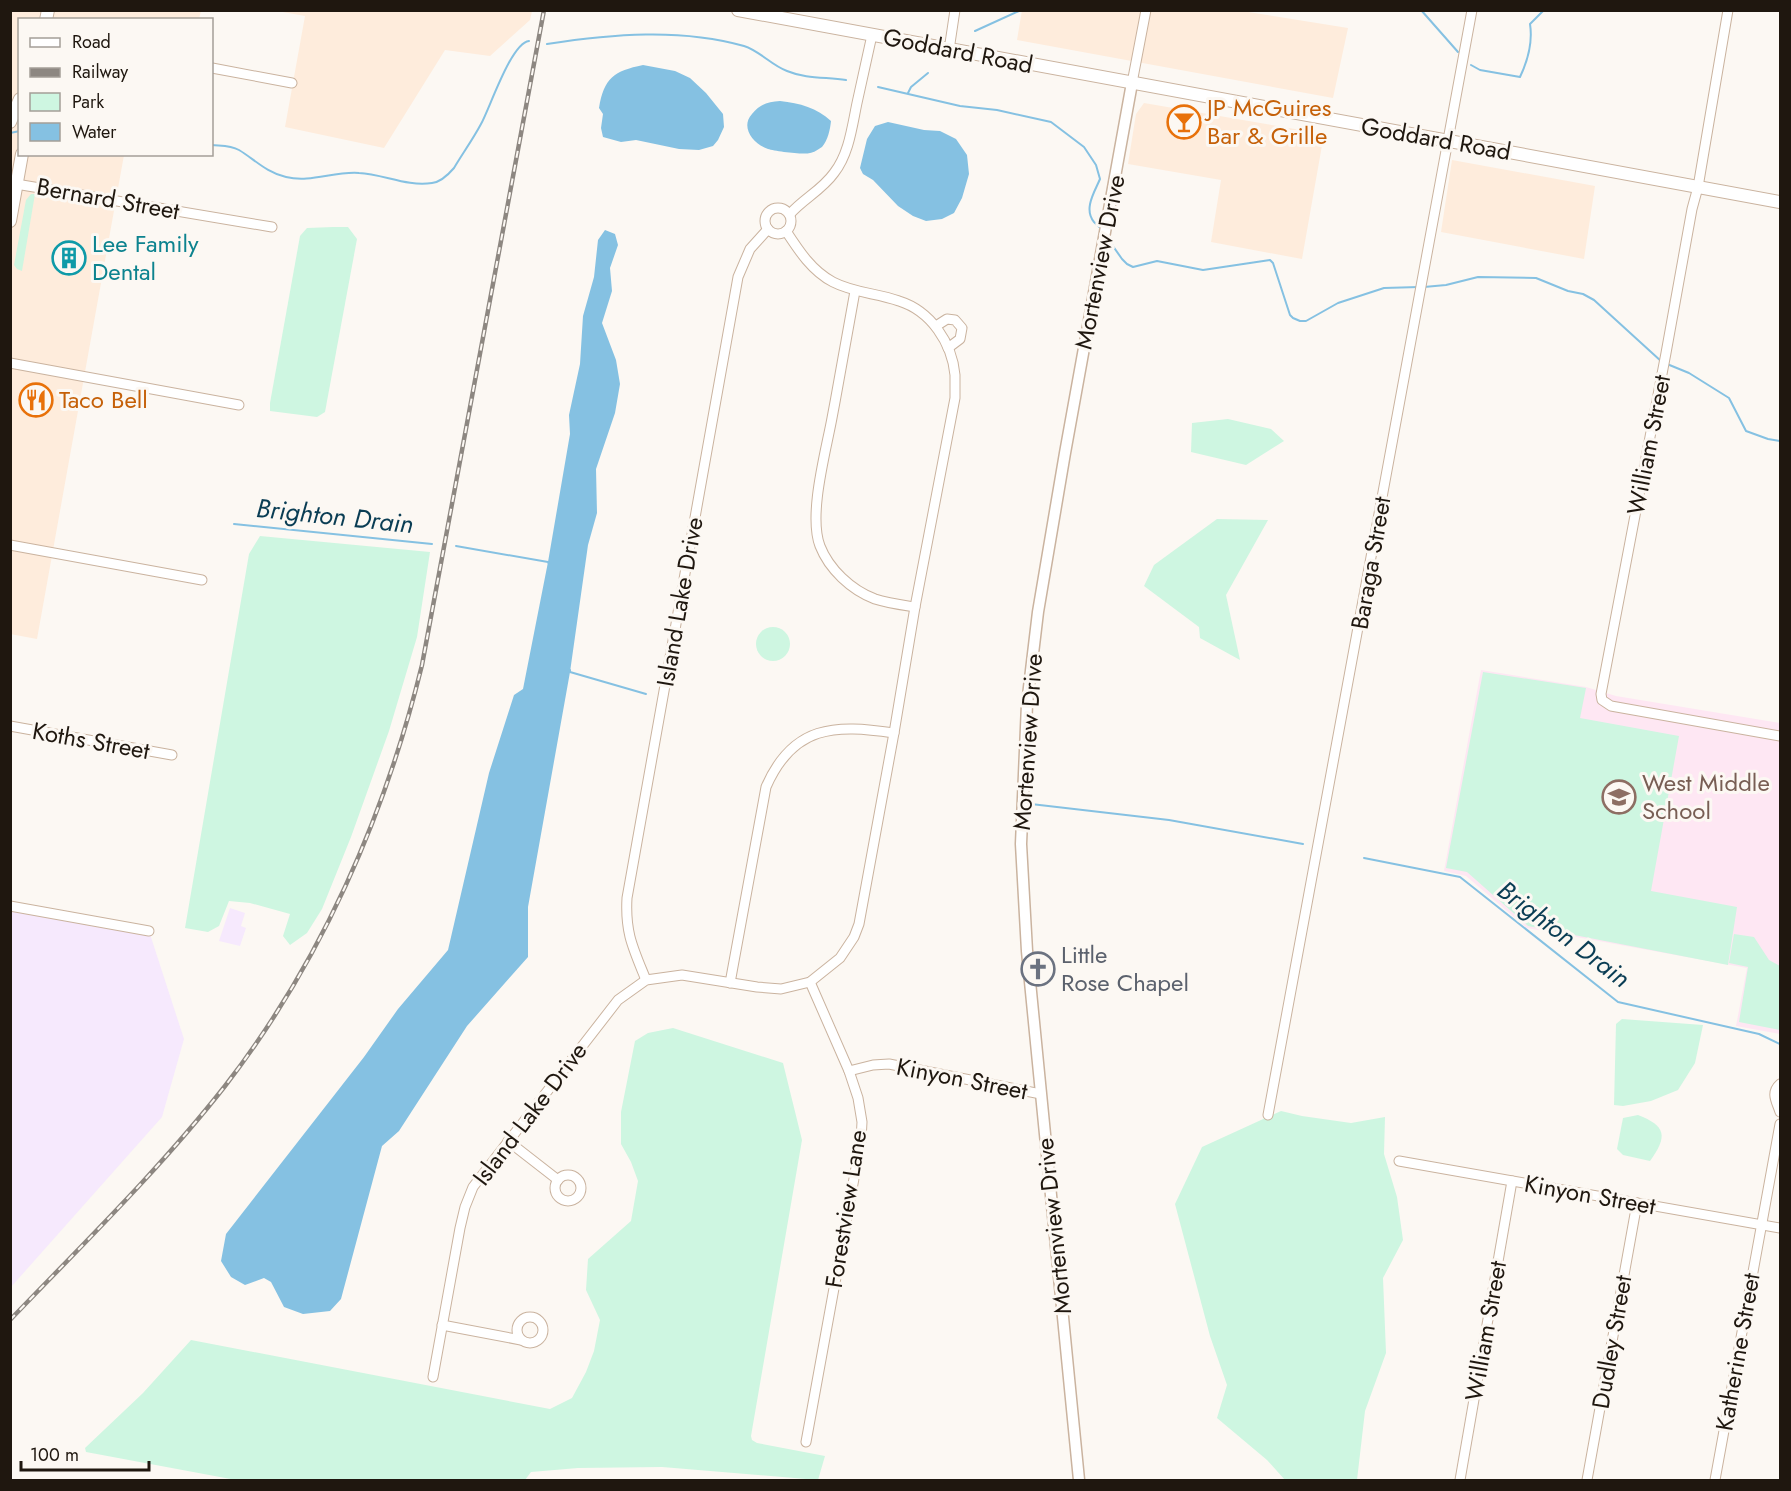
<svg xmlns="http://www.w3.org/2000/svg" width="1791" height="1491" font-family="Jost,sans-serif">
<rect width="100%" height="100%" fill="#fcf8f3"/>
<g fill="#feecdc">
<path d="M1022,10L1242,11L1348,28L1333,98L1017,40Z"/>
<path d="M11,11H201L199,19L20,20V154L124,155L37,639L10,634V221L16,184H10Z"/>
<path d="M277,11H532L530,20L490,56L445,50L384,148L285,127L305,16Z"/>
<path d="M1144,103L1324,134L1302,259L1211,242L1221,180L1128,164L1136,114Z"/>
<path d="M1452,160L1595,186L1584,259L1441,232Z"/>
</g>
<g fill="#f6e9fd">
<path d="M11,906L149,931L184,1039L162,1117L11,1287Z"/>
<path d="M230,908L245,913L241,926L246,928L240,946L219,941Z"/>
</g>
<path fill="#fee7f3" d="M1481,670L1586,687L1616,696L1780,723V1034L1736,1026L1747,968L1527,928L1466,876L1444,871Z"/>
<g fill="#cef6e1">
<path d="M31,194H35L22,271L17,269L14,265L26,200Z"/>
<path d="M333,227H348L357,239L325,412L317,417L270,411V403L300,236L307,228Z"/>
<path d="M1228,419L1271,429L1284,441L1246,465L1191,452L1192,423Z"/>
<path d="M1217,519L1268,520L1226,595L1240,660L1200,638L1199,627L1144,586L1154,565Z"/>
<path d="M260,536L430,552L417,637L389,731L351,837L322,909L307,933L290,945L283,936L290,914L250,903L229,901L219,926L208,932L185,928L249,554Z"/>
<circle cx="773" cy="644" r="17"/>
<path d="M1483,672L1586,688L1580,718L1679,736L1651,891L1737,907L1728,965L1528,926L1467,872L1446,868Z"/>
<path d="M1734,934L1754,937L1769,960L1780,966V1030L1739,1022L1748,967L1729,963Z"/>
<path d="M1622,1019L1703,1025L1695,1063L1678,1090L1651,1101L1623,1106L1614,1105L1616,1024Z"/>
<path d="M673,1028L783,1063L802,1140L751,1436L752,1440L757,1443L825,1456L818,1480L662,1467L578,1468L531,1472L525,1480H236L86,1452L85,1448L143,1393L191,1340L550,1409L572,1398L586,1372L594,1351L600,1320L586,1290L588,1259L631,1221L638,1181L631,1162L621,1144V1112L635,1041L648,1033Z"/>
<path d="M1281,1111L1302,1116L1351,1123L1385,1117L1384,1154L1397,1197L1403,1240L1383,1278L1386,1353L1365,1411L1357,1480H1285L1267,1460L1217,1418L1227,1385L1210,1336L1175,1204L1202,1147Z"/>
<path d="M1638,1115C1666,1126 1668,1136 1650,1161L1623,1155L1617,1149L1623,1118Z"/>
</g>
<g fill="#85c1e2">
<path d="M643,65L675,71L690,78L706,93L723,114L724,127L718,140L713,146L699,150L679,149L636,140L621,142L603,137L601,128L603,114L599,108C604,78 614,71 643,65Z"/>
<path d="M780,101C800,103 817,108 831,121C830,130 828,140 822,147C819,149 813,153 810,153C803,155 775,151 768,149C753,144 740,127 752,114C760,104 768,102 780,101Z"/>
<path d="M888,122L924,130L940,131L956,139L967,155L969,174L962,198L954,213L942,219L926,221L913,216L898,206L873,180L863,174L860,168L867,139L875,126Z"/>
<path d="M605,230L615,234L618,245L610,268L612,291L602,323L616,360L620,384L615,413L596,469L597,513L588,545L570,672L528,907V957L467,1026L399,1131L382,1146L341,1299L330,1311L303,1314L284,1307L271,1282L264,1278L245,1285L231,1277L221,1261L226,1234L364,1057L398,1009L448,950L489,773L514,695L523,689L548,562L570,434L569,415L580,364L583,316L594,277L598,240Z"/>
</g>
<g fill="none" stroke-linecap="round" stroke-linejoin="round">
<g stroke="#85c1e2" stroke-width="2">
<path d="M1421,10L1458,52"/>
<path d="M975,31L1021,10"/>
<path d="M547,44C611,34 681,28 744,46C760,51 771,65 787,71C806,79 826,77 846,80"/>
<path d="M1471,65L1480,70L1520,77C1528,60 1533,43 1530,24L1544,10"/>
<path d="M878,87L960,106L997,110L1051,122L1084,147L1096,165L1100,179C1095,191 1083,209 1094,222C1097,225 1099,227 1102,229"/>
<path d="M908,93L911,87L928,73"/>
<path d="M10,133L20,131"/>
<path d="M212,145C220,146 230,145 239,150C254,159 267,173 286,177C311,183 334,171 359,173C383,174 407,187 432,183C441,182 448,175 454,168C463,153 473,139 481,124C490,108 511,43 529,41"/>
<path d="M1108,239L1122,259L1127,264L1133,267L1157,261L1203,270L1270,260L1273,263L1290,315L1293,318L1300,321H1306L1338,303L1384,288L1419,287"/>
<path d="M1424,287L1446,285L1478,277L1536,278L1568,291L1583,294L1594,300L1662,362"/>
<path d="M1667,364L1689,373L1729,398L1746,431L1768,439L1780,441"/>
<path d="M234,524L432,544"/>
<path d="M456,546L548,562L549,564"/>
<path d="M570,670V672L646,694"/>
<path d="M1031,804L1169,820L1303,844"/>
<path d="M1364,858L1460,877L1618,1002L1759,1034L1780,1044"/>
</g>
<g stroke="#cab39f" stroke-width="11">
<g id="minor">
<path d="M1728,10L1698,187L1692,209L1666,353L1601,694L1602,700L1611,706L1780,736"/>
<path d="M949,50L955,10"/>
<path d="M212,68L292,83"/>
<path d="M1132,83L1146,10"/>
<path d="M16,184L272,227"/>
<circle cx="778" cy="221" r="13"/>
<path d="M790,214C803,199 822,190 834,173C849,154 852,127 857,103C862,81 867,58 872,35"/>
<path d="M855,291C847,334 840,376 832,418C826,451 808,515 820,546C829,569 851,590 875,599C887,603 902,605 915,607"/>
<path d="M936,326L947,319L955,320L962,328L960,339L948,348"/>
<path d="M10,363L239,405"/>
<path d="M10,545L202,580"/>
<path d="M10,726L172,755"/>
<path d="M10,906L149,931"/>
<path d="M646,980C633,948 625,933 627,898L738,277L750,249L768,229"/>
<path d="M730,983L766,787C793,725 835,724 894,733"/>
<path d="M849,1071L873,1065L889,1064L1041,1094"/>
<path d="M1780,1084C1770,1093 1777,1102 1780,1112"/>
<path d="M1268,1115L1472,10"/>
<path d="M508,1141L558,1180"/>
<path d="M1399,1161L1780,1228"/>
<circle cx="568" cy="1188" r="13"/>
<circle cx="530" cy="1330" r="13"/>
<path d="M442,1325L521,1340"/>
<path d="M433,1377L460,1228L465,1207L473,1187L618,1000L646,980L682,975L757,987L781,989L810,982L840,958L854,937L859,924L894,733L915,607L955,398C955,391 955,383 955,375C952,343 931,311 899,301C877,293 854,293 833,282C812,271 799,251 786,231"/>
<path d="M806,1442L861,1140L862,1122L858,1098L849,1071L810,982"/>
<path d="M1460,1480L1512,1181"/>
<path d="M1587,1480L1637,1203"/>
<path d="M1715,1480L1780,1124"/>
</g>
</g>
<g stroke="#cab39f" stroke-width="13">
<path id="tertiary" d="M1079,1480L1027,951L1021,844L1027,704L1038,612L1065,453L1132,83"/>
</g>
<g stroke="#cab39f" stroke-width="14">
<g id="secondary">
<path d="M738,10L1780,202"/>
<path d="M46,20L48,10"/>
<path d="M10,122L20,99"/>
<path d="M10,221L22,154"/>
</g>
</g>
<use href="#minor" stroke="#fff" stroke-width="9"/>
<use href="#tertiary" stroke="#fff" stroke-width="10"/>
<use href="#secondary" stroke="#fff" stroke-width="12"/>
<g stroke="#8d8781" stroke-width="4.5">
<path id="rail" d="M10,1320C83,1244 160,1169 225,1086C321,962 385,816 422,665L544,10"/>
</g>
<use href="#rail" stroke="#fcf8f3" stroke-width="2" stroke-dasharray="7" stroke-linecap="butt"/>
</g>
<defs>
<g id="bar-ring" transform="scale(1.725)"><circle r="9.5" fill="#fcf8f3" stroke="#e8710a" stroke-width="1.5"/><path d="M-6-5H6L.8 .8V4.5H3.5V6h-7V4.5H-.8V.8Z" fill="#e8710a"/></g>
<g id="building-ring" transform="scale(1.725)"><circle r="9.5" fill="#fcf8f3" stroke="#0f9aa8" stroke-width="1.5"/><path d="M-4-6H4V6H1V3H-1V6H-4ZM-2.5-4.3h1.7v1.8h-1.7ZM.8-4.3h1.7v1.8H.8ZM-2.5-1h1.7V.8h-1.7ZM.8-1h1.7V.8H.8Z" fill="#0f9aa8"/></g>
<g id="restaurant-ring" transform="scale(1.725)"><circle r="9.5" fill="#fcf8f3" stroke="#e8710a" stroke-width="1.5"/><path d="M-5-6h1v4h1v-4h1v4h1v-4h1v5L-1.5 .5V6h-2V.5L-5-1ZM5-6V6H3V1.5H1.5Q1.5-4 5-6Z" fill="#e8710a"/></g>
<g id="school-ring" transform="scale(1.725)"><circle r="9.5" fill="#fcf8f3" stroke="#8d6e63" stroke-width="1.5"/><path d="M0-5L7-2L0 1L-7-2ZM-4 1L0 2.5L4 1V4Q0 6-4 4Z" fill="#8d6e63"/></g>
<g id="church-ring" transform="scale(1.725)"><circle r="9.5" fill="#fcf8f3" stroke="#6b7280" stroke-width="1.5"/><path d="M-1.2-6h2.4v3.5h3.3v2.4h-3.3V6h-2.4V-.1h-3.3v-2.4h3.3Z" fill="#6b7280"/></g>
</defs>
<g fill-rule="evenodd">
<use href="#bar-ring" x="1184" y="122"/>
<use href="#building-ring" x="69" y="258"/>
<use href="#restaurant-ring" x="36" y="400"/>
<use href="#school-ring" x="1619" y="797"/>
<use href="#church-ring" x="1038" y="969"/>
</g>
<g text-anchor="middle" stroke-width="6" stroke-linejoin="round" paint-order="stroke">
<g font-size="24" fill="#1f170f" stroke="#fcf8f3">
<text transform="translate(958 51) rotate(11)" y="8">Goddard Road</text>
<text transform="translate(1436 139) rotate(10)" y="8">Goddard Road</text>
<text transform="translate(108 199) rotate(10)" y="8">Bernard Street</text>
<text transform="translate(1100 262) rotate(-79)" y="8">Mortenview Drive</text>
<text transform="translate(1649 445) rotate(-79)" y="8">William Street</text>
<text transform="translate(1371 563) rotate(-80)" y="8">Baraga Street</text>
<text transform="translate(680 602) rotate(-80)" y="8">Island Lake Drive</text>
<text transform="translate(91 741) rotate(10)" y="8">Koths Street</text>
<text transform="translate(1028 742) rotate(-86)" y="8">Mortenview Drive</text>
<text transform="translate(962 1079) rotate(11)" y="8">Kinyon Street</text>
<text transform="translate(530 1114) rotate(-53)" y="8">Island Lake Drive</text>
<text transform="translate(1590 1195) rotate(10)" y="8">Kinyon Street</text>
<text transform="translate(846 1209) rotate(-81)" y="8">Forestview Lane</text>
<text transform="translate(1054 1226) rotate(-96)" y="8">Mortenview Drive</text>
<text transform="translate(1486 1331) rotate(-80)" y="8">William Street</text>
<text transform="translate(1612 1342) rotate(-80)" y="8">Dudley Street</text>
<text transform="translate(1738 1352) rotate(-80)" y="8">Katherine Street</text>
</g>
<g font-size="24" fill="#c56008" stroke="#fcf8f3" text-anchor="start">
<text x="1207" y="116">JP McGuires<tspan x="1207" dy="28">Bar &amp; Grille</tspan></text>
<text x="59" y="408">Taco Bell</text>
</g>
<g font-size="24" fill="#0d838f" stroke="#fcf8f3" text-anchor="start">
<text x="92" y="252">Lee Family<tspan x="92" dy="28">Dental</tspan></text>
</g>
<g font-size="24" fill="#785e54" stroke="#fcf8f3" text-anchor="start">
<text x="1642" y="791">West Middle<tspan x="1642" dy="28">School</tspan></text>
</g>
<g font-size="24" fill="#5b616d" stroke="#fcf8f3" text-anchor="start">
<text x="1061" y="963">Little<tspan x="1061" dy="28">Rose Chapel</tspan></text>
</g>
<g font-size="26" font-style="italic" fill="#0a3d54" stroke="#fcf8f3">
<text transform="translate(335 516) rotate(6)" y="9">Brighton Drain</text>
<text transform="translate(1564 934) rotate(37)" y="9">Brighton Drain</text>
</g>
</g>
<rect width="1791" height="1491" fill="none" stroke="#1f170f" stroke-width="24"/>
<rect x="18" y="18" width="195" height="138" fill="#fcf8f3" stroke="#a49e98" stroke-width="1.5"/>
<rect x="30" y="38" width="30" height="9" fill="#ffffff" stroke="#a49e98" stroke-width="1.5"/>
<text x="72" y="48" font-size="18" fill="#1f170f">Road</text>
<rect x="30" y="68" width="30" height="9" fill="#8d8781" stroke="#a49e98" stroke-width="1.5"/>
<text x="72" y="78" font-size="18" fill="#1f170f">Railway</text>
<rect x="30" y="93" width="30" height="18" fill="#cef6e1" stroke="#a49e98" stroke-width="1.5"/>
<text x="72" y="108" font-size="18" fill="#1f170f">Park</text>
<rect x="30" y="123" width="30" height="18" fill="#85c1e2" stroke="#a49e98" stroke-width="1.5"/>
<text x="72" y="138" font-size="18" fill="#1f170f">Water</text>
<path d="M21 1461v9h128v-9" fill="none" stroke="#1f170f" stroke-width="3"/>
<text x="30" y="1461" font-size="18" fill="#1f170f" stroke="#fcf8f3" stroke-width="4.5" paint-order="stroke">100 m</text>
</svg>
